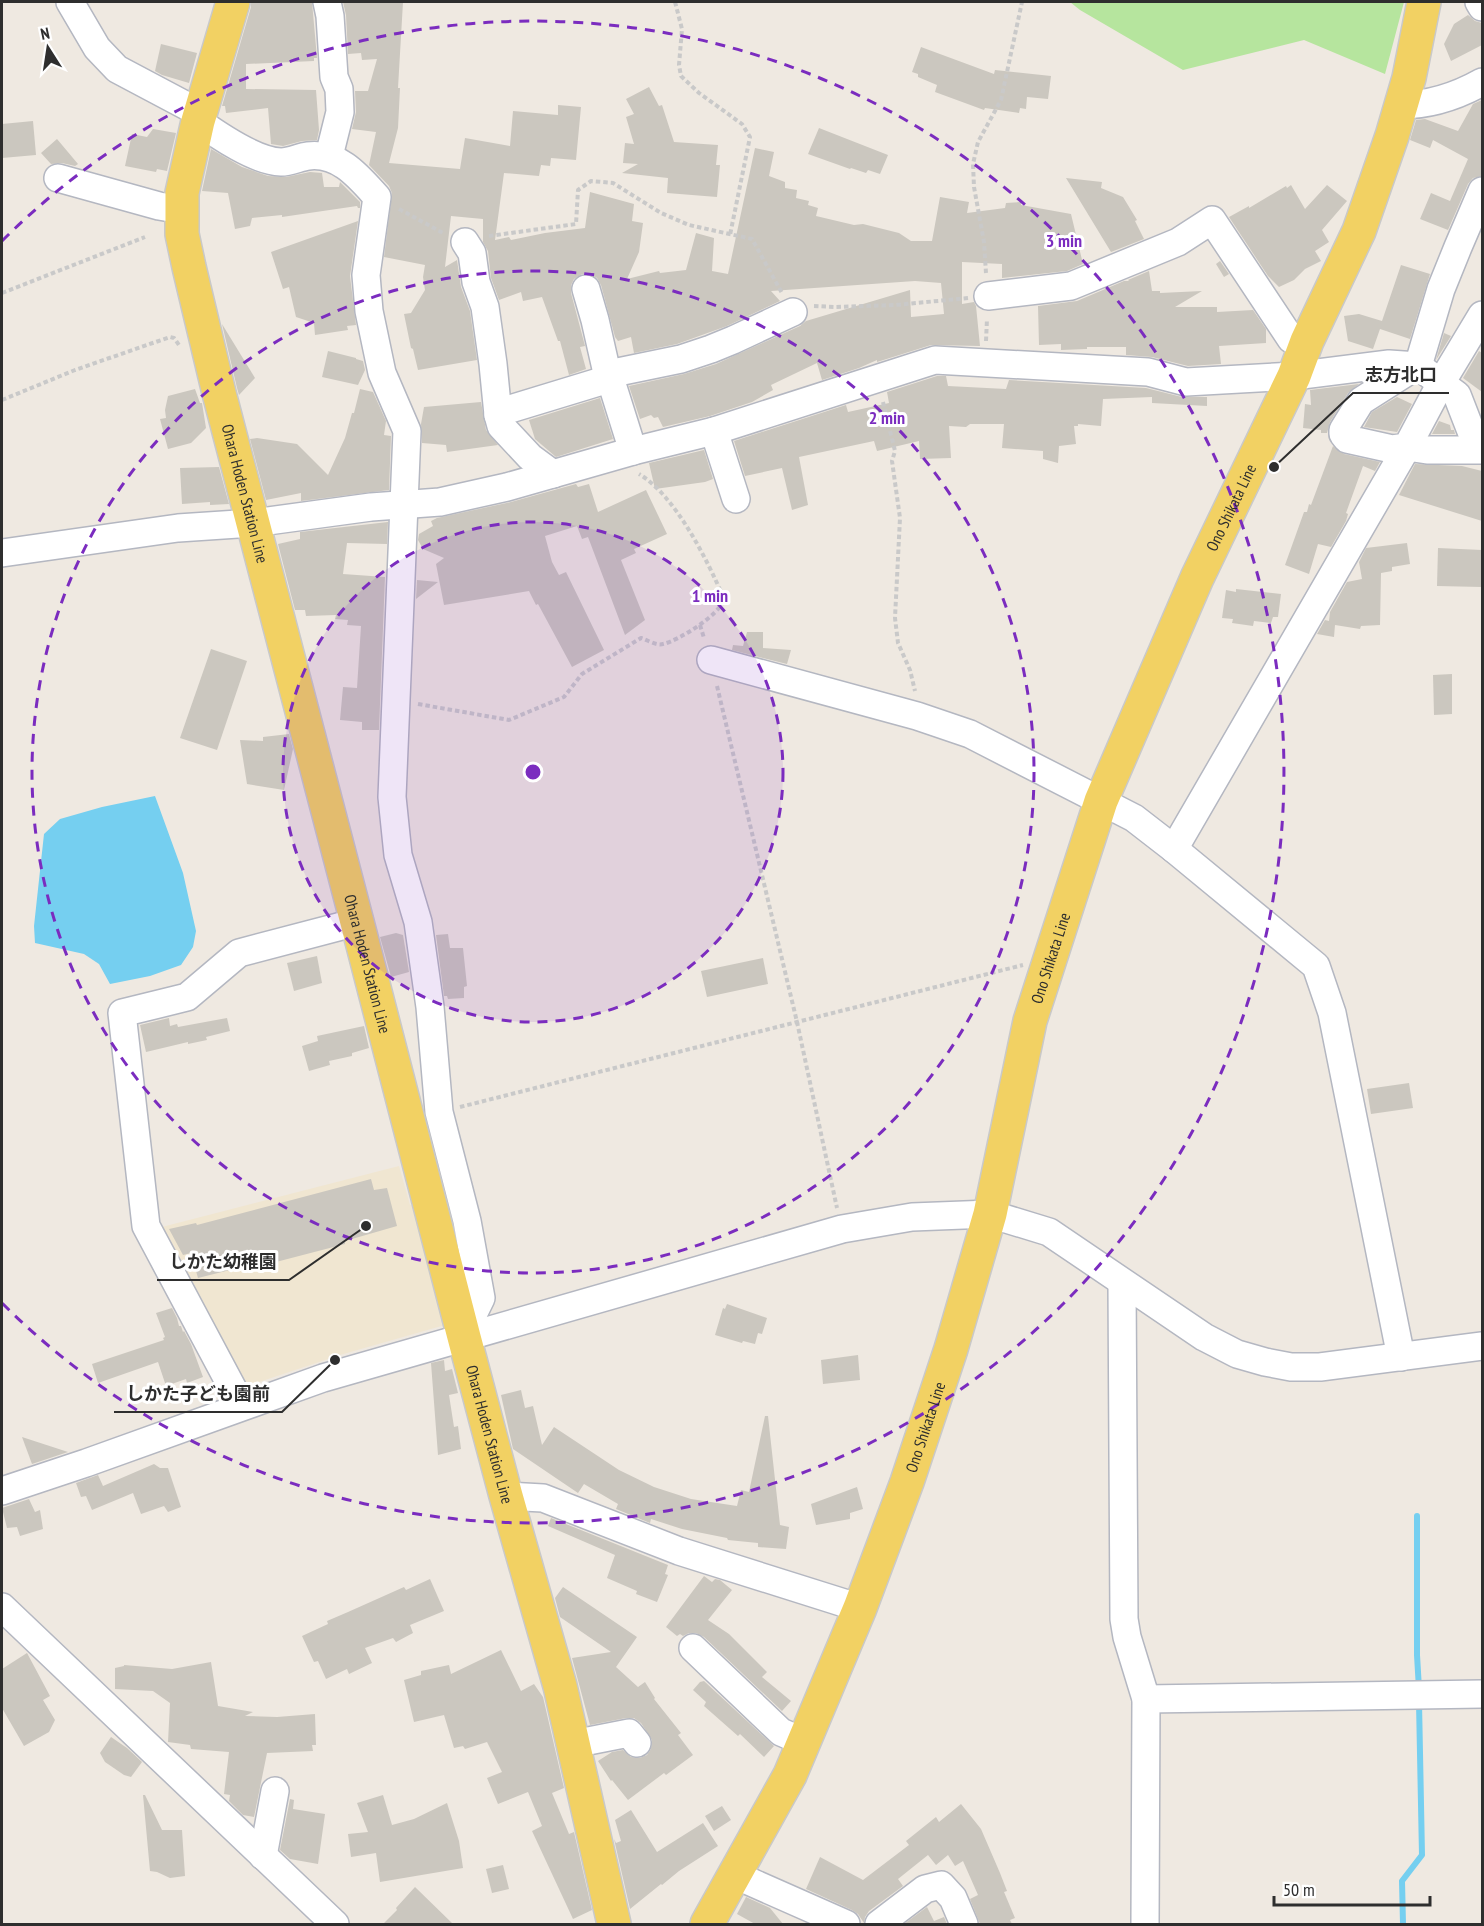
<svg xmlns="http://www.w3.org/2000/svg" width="1484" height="1926" font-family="'PT Sans Narrow','Noto Sans JP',sans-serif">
<rect width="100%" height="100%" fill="#efe9e1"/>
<path fill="#f0e6d1" d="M399,1166L410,1205H414L445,1325L340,1355L241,1388L158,1228Z"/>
<path fill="#b6e59e" d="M1070,2H1404L1385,74L1304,40L1183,70L1080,10Z"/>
<path fill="#75cff0" d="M155,796L183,873L196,931L193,947L181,965L150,976L110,984L99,964L84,954L35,943L34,926L44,834L60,819L102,807Z"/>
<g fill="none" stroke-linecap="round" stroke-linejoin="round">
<g stroke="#75cff0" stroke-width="6">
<path d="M1417,1516V1655L1419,1689"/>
<path d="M1403,1924L1402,1881L1422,1855L1419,1702"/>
</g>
</g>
<g fill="#cbc7bf">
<path d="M251,2H312L317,58H314V61L246,64V89L316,90L319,130L317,140L302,141L283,146L271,144L268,108L226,113L225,106H222L251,7Z"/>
<path d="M343,2H403L398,88H400L398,128L389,163L460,169L465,138L510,146L513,111L558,115V105L581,107L576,160L551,158L550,166L541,165L539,176L504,173L495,240L509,237L511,240L545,233L585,228L590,192L634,204L632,221L643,223L639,252L627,279L659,271L660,273L686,270L696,233L714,238L712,271L728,274L755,148L774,152L769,176L785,182V188L797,190L796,198L809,201L808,205L818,208L816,216L854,225L863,224L899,233L911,241H932L940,197L969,202L967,213L1005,208L1006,203L1021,202V205L1071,214L1083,264L1067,271L1002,278V264L962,262V304L974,302L976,306L980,346L931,345L877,362V360L859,368L822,380L817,363L771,385L773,390L752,402L710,416L663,427L658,417L654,418L651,415L640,419L629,386L684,374L716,364L800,326L806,321L910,290L911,317L944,314L941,283L915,281L771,291L780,301L727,326L677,344L634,353L631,337L618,341L615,337L601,285L597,278L590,274H582L574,279L571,285V293L585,346L580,347L586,369L569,375L560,341H558L542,297L523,301L521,292L499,300L491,278L488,251L483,242V219L451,216L445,267L457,260L461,287L470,311L477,360L418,370L413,349L411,348L404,314L411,313L425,290L423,277L425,265L384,257L392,193L389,186L369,165L376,132L352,129L356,112L355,91H368L377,59L362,60L361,53L348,54L346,15Z"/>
<path d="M1468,15L1475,21L1482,23V45L1451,61L1444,44L1454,24Z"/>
<path d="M161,44L197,53L189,83L162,75L155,71Z"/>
<path d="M921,47L994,74L995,70L1051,76L1048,99L1027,97L1026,109L1020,108L1019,113L985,108L984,110L935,92L937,85L918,77V74L912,72Z"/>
<path d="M649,87L659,106L662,105L674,142L718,145L716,165H720L717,197L667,193L668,178L622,173L638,164L623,163L625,143L634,144L626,117L634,114L626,99Z"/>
<path d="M1482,100V176L1473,178L1468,184L1448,230L1420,219L1431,193L1450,201L1468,159L1433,140L1430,148L1410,140L1416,120L1425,119L1458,131L1473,104Z"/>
<path d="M33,121L36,155L2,158V124Z"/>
<path d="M819,128L888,155L880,174L868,170L866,173L851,168L850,169L808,154Z"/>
<path d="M153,129L176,133L167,171L157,169L156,172L125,166L132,134L147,137Z"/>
<path d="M57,139L78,164L75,166L62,163L51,164L41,153Z"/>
<path d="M211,149L242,167L268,176L286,177L310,172L322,173L324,187H339L340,182L360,202V208H358L357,206L282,217V215L252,218L250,226L235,229L228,193L202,191Z"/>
<path d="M1066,178L1102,182L1101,188L1123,197L1137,220L1135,221L1144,239L1111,252Z"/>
<path d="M1291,185L1305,209L1327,185L1347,201L1322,230L1329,242L1315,251L1321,261L1305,269L1294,280L1279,287L1268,276L1229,217L1249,206V208L1286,186L1287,188Z"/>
<path d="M358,221L350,276L356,325L347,326L348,330L315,335L314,323L296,317L289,287L283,289L271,252Z"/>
<path d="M1220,261L1229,274L1224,277L1216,264Z"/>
<path d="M1401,265L1430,274L1410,339L1380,329L1373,349L1348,341L1344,316L1359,314L1382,321Z"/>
<path d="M1149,271L1152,291H1160V293L1202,291L1175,307H1217V312L1253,310L1266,329V343L1219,346L1221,364L1188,366L1152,357L1126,355V347H1087V349L1061,350V344L1039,345L1038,306L1077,301L1124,281H1129L1128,280Z"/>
<path d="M222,324L255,378L239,395L237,388Z"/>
<path d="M1444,333L1451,336L1436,360Z"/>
<path d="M328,351L356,358V359L363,361L365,370L358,385L322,377Z"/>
<path d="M1479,351L1482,353V392L1463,378Z"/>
<path d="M937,376H946L948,386L1006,389L1009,380L1146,388L1182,397H1207V406L1152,403V397L1103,399L1101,426L1078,424V426H1074L1076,444L1059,446L1058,463L1043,459V451L1002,448L1004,424H970L966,427L949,426L951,458L920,459L919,441L877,451L874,441L799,457L808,505L792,510L782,468L745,476L734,441L846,405L848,412L889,403L887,392Z"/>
<path d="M1359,384L1348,393L1330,422L1327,433H1321V430L1303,428L1305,404L1311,405L1310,390Z"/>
<path d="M195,389L200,403H202L206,428L191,443L168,449L160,419L166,418L165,410L168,396Z"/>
<path d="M360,389L373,392L386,421L384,435L391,436L389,490L301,501V493L266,500L250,439L257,438L297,444L328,475L345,438L352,413H354Z"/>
<path d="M1397,397L1412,404L1397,432L1364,427L1372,412Z"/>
<path d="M600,398L613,439L556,457L535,439L529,420Z"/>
<path d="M481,402L486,430L498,445L447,452L446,445L422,443L421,424L424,407Z"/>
<path d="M1439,421L1450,425L1451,430H1454L1455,434H1432Z"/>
<path d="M1333,446L1344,454L1380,462L1375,471L1363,466L1346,513L1348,514L1346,521L1331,547L1318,544L1309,574L1285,565L1304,512H1307L1309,504L1311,505Z"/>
<path d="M704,450L713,479L705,482L655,489L649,463Z"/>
<path d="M1415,464L1462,466L1482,471V521L1399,495Z"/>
<path d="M219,467L229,504L210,505V502L182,504L180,468Z"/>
<path d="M576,484L578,487L589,484L598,512L646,490L667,534L634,549L636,553L621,560L645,620L625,635L588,537L582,539L577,526L545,536L552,562L559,575L566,572L604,650L572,667L538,604L536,605L529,591L444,605L436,564L444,558L423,549L418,540L419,534L433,526L431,521L437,518L511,502Z"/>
<path d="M388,522L387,544L347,543L343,574L385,577L379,730H362V722L340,720L343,687L357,688L361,626L347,625L348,620L335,619L336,615L306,616L305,610H295L278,544L300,539V532Z"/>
<path d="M1407,543L1410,564L1392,567V571L1381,573L1380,625L1361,626L1360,629L1335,625L1334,637L1317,634L1325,620L1329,621L1330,612L1347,582L1362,579L1359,562L1366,548Z"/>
<path d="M1438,548L1482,550V587L1437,586Z"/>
<path d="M417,580L438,582L416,599Z"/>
<path d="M1236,589L1281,594L1278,617H1273L1271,623L1254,621L1253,626L1232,623L1233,619L1222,618L1226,590L1236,592Z"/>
<path d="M747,632H763V648L791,650L787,664L732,650L733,645L743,646Z"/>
<path d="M211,649L247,661L217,750L180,738Z"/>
<path d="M1452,674V714L1434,715L1433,675Z"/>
<path d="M289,734L293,749L284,790L247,784L240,740L263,741V737Z"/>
<path d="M396,933L403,935L409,972L391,977L380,937Z"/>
<path d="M448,934L450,948H463L467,986L464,987V998L448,999L447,996H444L436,935Z"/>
<path d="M317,956L322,983L294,991L287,963Z"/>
<path d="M763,958L768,984L707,997L701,971Z"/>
<path d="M169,1018L170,1026L177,1024L178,1027L227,1018L230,1031L206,1037L207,1040L188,1044V1042L146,1052L140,1025Z"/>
<path d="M364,1026L369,1048L352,1053V1056L329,1061L330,1065L309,1071L302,1046L318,1041L317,1036Z"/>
<path d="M1409,1083L1413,1108L1371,1114L1367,1089Z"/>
<path d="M371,1179L374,1190L387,1188L397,1226L345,1241V1244L276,1262L274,1259L198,1278L191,1253L183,1255L169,1229L196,1223L197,1225Z"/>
<path d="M727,1304L767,1318L762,1334L758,1333L755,1344L743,1341L742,1343L715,1335L723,1308L725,1309Z"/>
<path d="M172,1308L177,1318L179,1326H181L183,1332L184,1331L191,1344L203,1377L187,1383L186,1379L166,1386L158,1362L98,1383L92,1364L164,1340L163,1338L165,1337L156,1313Z"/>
<path d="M858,1355L860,1380L823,1384L821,1360Z"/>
<path d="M444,1360L445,1371L452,1369L458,1393L449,1395L454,1427L458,1426L461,1449L438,1455L431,1363Z"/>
<path d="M521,1390L525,1408L533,1406L542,1445L554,1427L619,1470L654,1487L691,1499L737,1506L741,1490L749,1492L765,1416H768L780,1525L789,1527L786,1549L758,1547V1543L728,1540L727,1538L682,1529L651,1519L650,1523L616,1509L618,1504L584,1484L578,1493L513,1449L501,1395Z"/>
<path d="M22,1437L68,1452L32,1464Z"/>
<path d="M154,1464L160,1468H168L181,1507L168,1512L164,1506L141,1514L133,1493L92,1510L86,1496L81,1497L76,1483L98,1475L103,1486Z"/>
<path d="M857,1487L863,1509L850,1513V1519L816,1525L811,1504Z"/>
<path d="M29,1499L35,1512L40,1510L43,1529L20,1536L17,1527L7,1528L2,1508Z"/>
<path d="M551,1518L668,1565L665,1574L668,1575L657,1602L636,1594L637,1591L607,1578L615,1555L548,1526Z"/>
<path d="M704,1576L712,1582L715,1579L720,1580L732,1590L708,1620L729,1634L767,1672L762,1677L791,1701L782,1711L704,1637L696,1633H689L683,1636L680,1634L677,1636L666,1627Z"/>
<path d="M430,1579L444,1611L410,1625L413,1633L396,1642L393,1638L365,1648L372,1663L349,1674L347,1669L326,1679L318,1661L314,1662L302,1636L328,1624L327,1621L348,1612L404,1587L406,1590Z"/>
<path d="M563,1587L637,1637L616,1667L638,1687L645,1682L655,1698L654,1699L681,1733L678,1735L693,1755L666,1775L664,1773L628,1800L612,1780L611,1781L598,1761L612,1752L623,1750L631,1757L640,1758L647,1755L651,1749L652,1740L641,1723L634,1718H626L590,1725L572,1658L611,1652L560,1617L555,1598Z"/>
<path d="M501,1650L521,1691L534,1684L543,1697L564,1788L552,1793L569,1834L574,1832L592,1910L573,1919L532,1831L542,1826L528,1792L498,1804L487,1778L502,1772L487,1742L465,1749L463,1746L454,1748L444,1715L414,1722L404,1680L421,1675V1671L449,1665L451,1674Z"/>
<path d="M27,1653L50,1696L43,1700L55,1720L49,1732L24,1746L2,1708V1669Z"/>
<path d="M211,1662L218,1706L253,1712L245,1716L277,1717L315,1714L316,1745H312L313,1751L267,1753L254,1817L243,1815L229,1801L230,1795L224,1794L229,1752L191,1749L190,1745L168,1742L170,1703L153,1691L115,1689V1668L124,1666V1665L172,1669Z"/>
<path d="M704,1681L774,1746L764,1757L740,1734L738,1736L704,1706L706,1702L693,1690L700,1682Z"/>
<path d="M111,1737L127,1748L142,1762L131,1777L124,1775L105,1762L100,1753Z"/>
<path d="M143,1795H145L162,1830H182L185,1876L170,1878L157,1872L150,1871Z"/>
<path d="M383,1795L392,1825L414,1819L447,1803L459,1841L463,1868L380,1882L376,1853L351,1857L348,1834L368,1832L357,1803Z"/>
<path d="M290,1799L294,1800L293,1809L325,1814L318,1864L290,1859L280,1850Z"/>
<path d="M961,1804L981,1829L1000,1873L1007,1891L1004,1892L1015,1918L1010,1920L1012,1924H980L970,1899L978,1895L963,1861L955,1866L948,1855L936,1865L928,1855L898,1879L903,1886L869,1911L865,1917L864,1923L858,1914L852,1910L806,1889L820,1857L863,1880L909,1845L906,1841L936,1817L939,1822Z"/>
<path d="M722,1806L731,1820L714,1831L705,1816Z"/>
<path d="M631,1810L657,1852L703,1823L718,1846L679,1871L662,1885L661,1884L630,1909L614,1839L616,1843L621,1841L615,1820Z"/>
<path d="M503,1865L509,1889L492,1893L486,1869Z"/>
<path d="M415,1887L453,1924H383L397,1910L396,1908Z"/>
<path d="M746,1897L770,1908L783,1924H755L737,1914Z"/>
<path d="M927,1907L934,1921L944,1917L947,1924H904Z"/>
</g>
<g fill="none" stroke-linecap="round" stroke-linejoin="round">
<g stroke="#b4b7c1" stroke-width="30">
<g id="minor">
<path d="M70,2L97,48L117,69L200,113"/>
<path d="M327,2L330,16L334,77L339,89L340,112L329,156"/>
<path d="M1479,2L1482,7"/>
<path d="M1401,105C1430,105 1457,96 1482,82"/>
<path d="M198,121C219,136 255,161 281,162C290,162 300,157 308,156C339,152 359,177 377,197L366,275L369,311L382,373L407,431L392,797L398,855L418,922L430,1007L439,1112L467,1221L481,1298L463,1335"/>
<path d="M58,178L159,206L182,210"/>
<path d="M465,242L472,253L476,282L485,307L493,364L498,415L501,426L530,457L553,474"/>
<path d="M586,289L595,320L607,373L612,384L633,451"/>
<path d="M988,296L1071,286L1178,242L1212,220L1291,339L1307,341"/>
<path d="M1409,366L1405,373L1361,401L1343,430V434L1347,439L1392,449L1407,447L1441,383L1482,315"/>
<path d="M1418,366L1441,289L1458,247L1482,191"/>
<path d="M498,415L510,409L602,381L613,373L681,359L711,349L733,340L793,312"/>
<path d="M714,431L736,499"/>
<path d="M2,553L178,528L253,523L371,507L440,502L507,487L633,451L714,431L935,360L1148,372L1186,382L1294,376L1389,364L1418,366L1457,395L1478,449"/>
<path d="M711,660L917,716L970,734L1134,818L1174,849L1316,966L1332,1013L1401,1357"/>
<path d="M1174,849L1407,447L1427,450H1482"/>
<path d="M1122,1283L1124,1619L1127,1637L1146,1699L1145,1924"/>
<path d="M242,1406L146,1226L122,1013L187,997L239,953L357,922"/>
<path d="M2,1491L86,1463L323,1378L842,1229L912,1217L990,1214L1049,1232L1204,1337L1237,1354L1265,1362L1291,1367H1320L1482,1346"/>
<path d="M506,1496L543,1498L679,1551L860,1608"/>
<path d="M2,1607L335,1924"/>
<path d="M693,1648L781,1732L804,1742"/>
<path d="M1146,1699L1482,1694"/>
<path d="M573,1744L629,1733L637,1743"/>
<path d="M263,1856L275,1791"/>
<path d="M735,1875L846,1924"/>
<path d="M879,1924L925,1889L941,1885L953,1898L964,1924"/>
</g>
</g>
<g stroke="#c9c9c9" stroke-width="36">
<g id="major">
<path id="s1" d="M233,2L198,121L182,193V234L189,267L219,393L357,922L464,1337L506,1496L560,1686L614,1924"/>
<path id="s2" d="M707,1924L790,1775L860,1608L907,1482L951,1349L990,1214L1030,1021L1101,801L1197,578L1294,376L1307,341L1359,231L1392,136L1409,78L1424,2"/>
</g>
</g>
<g stroke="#c9c9c9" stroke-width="4" stroke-dasharray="4.5 3" stroke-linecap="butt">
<path d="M675,2L682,29L679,65L681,76L699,93L742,124L750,137L730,235"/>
<path d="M399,209L445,234"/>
<path d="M489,236L576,224L578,190L591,181L613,183L661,213L689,225L752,239L782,293"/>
<path d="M986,273L984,242L974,187L973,164L978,142L1001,100L1022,2"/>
<path d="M2,293L145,237"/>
<path d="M814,306L836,307L896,305L968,298"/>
<path d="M986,341L987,319"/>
<path d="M2,400L75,370L170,337L174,338L179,345"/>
<path d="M883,402L895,451L892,461L900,518L895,618L898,643L910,670L915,691"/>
<path d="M700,625L704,638"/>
<path d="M717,686L797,1022L837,1208"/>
<path d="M418,704L509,720L564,697L582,674L641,638C648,640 656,646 663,644C678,641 721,614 724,599C708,561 675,495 639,474"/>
<path d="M460,1107L1023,965"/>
</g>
<use href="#minor" stroke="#fff" stroke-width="27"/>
<use href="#major" stroke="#f2d163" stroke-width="33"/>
</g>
<circle cx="533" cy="772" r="250" fill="#7b2cbf" fill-opacity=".12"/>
<g fill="none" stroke="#7b2cbf" stroke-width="3" stroke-dasharray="10 8">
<circle cx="533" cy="772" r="250"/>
<circle cx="533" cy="772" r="501"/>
<path d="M2 241A751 751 0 1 1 2 1303"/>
</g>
<g text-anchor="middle" stroke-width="6" stroke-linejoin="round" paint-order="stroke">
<g font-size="16" fill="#2e2e2e" stroke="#fff">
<text dy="6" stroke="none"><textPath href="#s1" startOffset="506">Ohara Hoden Station Line</textPath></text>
<text dy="6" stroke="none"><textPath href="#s2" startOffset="1516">Ono Shikata Line</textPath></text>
<text dy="6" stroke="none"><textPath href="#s2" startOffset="1030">Ono Shikata Line</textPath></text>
<text dy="6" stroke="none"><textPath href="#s1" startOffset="992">Ohara Hoden Station Line</textPath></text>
<text dy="6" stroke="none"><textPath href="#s2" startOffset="544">Ono Shikata Line</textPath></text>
<text dy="6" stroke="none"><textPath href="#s1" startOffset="1478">Ohara Hoden Station Line</textPath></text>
</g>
</g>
<circle cx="533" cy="772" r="9" fill="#7b2cbf" stroke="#fff" stroke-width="3"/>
<g font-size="18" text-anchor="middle" font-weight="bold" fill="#7b2cbf" stroke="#fff" stroke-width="6" stroke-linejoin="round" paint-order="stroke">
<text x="1064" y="247">3 min</text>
<text x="887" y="424">2 min</text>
<text x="710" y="602">1 min</text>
</g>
<path fill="none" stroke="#2e2e2e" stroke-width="2" d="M1274 467L1353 393H1449M366 1226L289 1280H157M335 1360L282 1412H114"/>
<g fill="#2e2e2e" stroke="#fff" stroke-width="2">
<circle cx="1274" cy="467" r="6"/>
<circle cx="366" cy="1226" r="6"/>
<circle cx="335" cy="1360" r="6"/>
</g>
<g font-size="18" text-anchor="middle" font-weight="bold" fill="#2e2e2e" stroke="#fff" stroke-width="6" stroke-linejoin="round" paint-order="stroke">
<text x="1401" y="381">志方北口</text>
<text x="223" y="1268">しかた幼稚園</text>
<text x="198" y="1400">しかた子ども園前</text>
</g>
<rect width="1484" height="1926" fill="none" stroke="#2e2e2e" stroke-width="6"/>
<g transform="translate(48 48) rotate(348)" stroke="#ffffff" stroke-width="4.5" paint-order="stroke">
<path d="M0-4.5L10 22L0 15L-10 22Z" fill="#2e2e2e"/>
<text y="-9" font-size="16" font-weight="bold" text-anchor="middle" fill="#2e2e2e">N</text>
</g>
<path d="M1274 1896v9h156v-9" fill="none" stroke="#2e2e2e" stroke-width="3"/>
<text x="1283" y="1896" font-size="18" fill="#2e2e2e" stroke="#ffffff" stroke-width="4.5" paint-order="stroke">50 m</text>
</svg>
